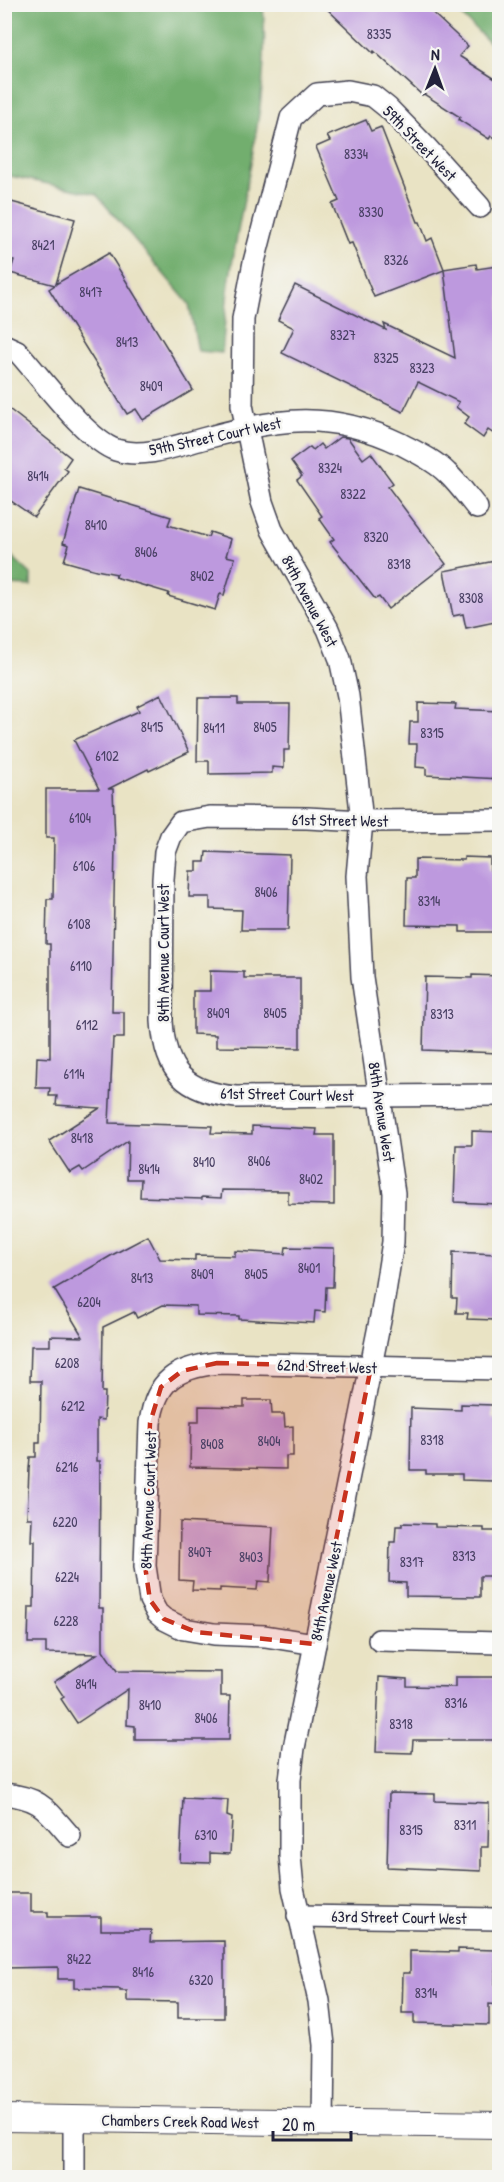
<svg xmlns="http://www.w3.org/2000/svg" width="504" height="2182" font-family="'Patrick Hand',sans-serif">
<rect width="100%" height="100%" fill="#f6f6f2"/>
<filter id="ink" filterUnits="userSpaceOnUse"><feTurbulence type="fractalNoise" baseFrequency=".0167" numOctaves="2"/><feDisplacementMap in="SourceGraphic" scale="12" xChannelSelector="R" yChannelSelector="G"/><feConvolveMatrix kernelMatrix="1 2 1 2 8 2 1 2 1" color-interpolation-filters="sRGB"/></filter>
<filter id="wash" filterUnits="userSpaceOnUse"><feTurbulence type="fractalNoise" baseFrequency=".008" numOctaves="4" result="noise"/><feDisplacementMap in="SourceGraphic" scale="24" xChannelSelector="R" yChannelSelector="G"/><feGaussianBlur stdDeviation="1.35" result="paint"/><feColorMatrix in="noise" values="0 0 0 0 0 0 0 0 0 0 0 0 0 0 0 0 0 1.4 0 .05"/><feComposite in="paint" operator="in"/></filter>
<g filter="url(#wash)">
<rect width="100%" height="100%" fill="#e9e3c4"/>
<g fill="#72ae6e" stroke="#4a6854" stroke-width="1.5">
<path d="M14,4L263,5C271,95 245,182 231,271C226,298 225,326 222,353L198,351L189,304L96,194L5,175L4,31Z"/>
<path d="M451,5H499V52L496,49Z"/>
<path d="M4,549L31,574V586L5,585Z"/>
</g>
<g id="blocks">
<g fill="#bd99de">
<path d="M322,4H423L468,46L459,56L500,82V141L491,136L489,139L459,120L460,117L424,94L422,95L374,51L373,53Z"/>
<path d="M366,120L371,131L381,127L418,222H420L427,241L432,238L444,269L476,264L477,269L497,266L500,289V438L488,430L483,438L464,424L469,417L456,407L459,402L418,382L403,412L282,353L294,328L278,320L295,285L386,330L384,324L455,358L444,270L374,297L352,243L348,244L332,204L339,201L316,147L330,141L327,136Z"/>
<path d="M4,200L75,219L56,284L109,253L193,390L143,420L136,409L127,414L49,289L55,285L10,273L14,260L4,258Z"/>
<path d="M4,405L71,458L64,468L68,471L34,517L4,496Z"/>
<path d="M340,437L348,438L363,459L371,453L393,483L388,487L446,564L388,609L379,597L375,599L330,542L334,539L319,518L322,516L297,480L302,476L291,461L310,447L313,450L320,444L324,449Z"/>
<path d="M79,489L171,517L168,525L208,537L210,532L231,539L226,556L235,558L224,595L220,594L215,610L168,596L169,593L115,577L117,574L96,570L64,561L69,545L63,543Z"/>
<path d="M500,560V621L466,628L463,614L453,616L444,571Z"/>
<path d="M161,694L189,752L149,771L148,769L108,789H113L115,843L112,1012H124V1038H113L109,1123L212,1126L211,1133L252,1134V1126L317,1129L316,1135H334V1205L288,1204V1191L222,1190L221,1198L202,1197V1199L140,1197L141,1179H127L128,1141L83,1171L80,1167L70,1173L49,1141L100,1108L56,1105L57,1096H49L50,1088H36L37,1057L50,1058V944H46L47,899H53L54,838H46V789H99L74,740L139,711L137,706Z"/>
<path d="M198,698H238V704H290L289,750H284V768L272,767V773L209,774V761H197Z"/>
<path d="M418,703L456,704L455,709L500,711V779L426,775V768L416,767L417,744H409L410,722H418Z"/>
<path d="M206,852L290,855L288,930H241L242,910L210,909V897H189L190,871H197V862H205Z"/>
<path d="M464,857L490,858V870H500L498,932H460V926L406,925L407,878H415V859L464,860Z"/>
<path d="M210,971L244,972V978H300V1048L216,1047V1035L193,1034V991H210Z"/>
<path d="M472,975L500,976L499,1053L423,1050L425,977L472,978Z"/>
<path d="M472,1131L500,1132L498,1204L454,1202L456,1145H472Z"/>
<path d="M148,1236L160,1259L195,1260V1255L235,1256V1251L285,1254L286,1247L334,1248L333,1287H326L325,1312L315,1311L314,1323L239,1319V1316L196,1315V1306L163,1305L137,1318L134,1312L103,1327L102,1392H105L104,1420L97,1419V1461H100L99,1608H103V1650L117,1671L221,1672V1696H230L229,1740H135V1726L127,1725L128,1689L77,1723L61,1699L64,1697L54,1682L97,1654L46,1653V1643H28L29,1607H34L35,1541H31L32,1518H27L29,1469L30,1457H36V1443H40L41,1381H30L31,1346H50V1336L83,1337L54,1289L114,1254Z"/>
<path d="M453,1252L497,1254L495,1320L467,1319L468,1313H456L457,1298H452Z"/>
<path d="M244,1400H271L272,1414H284L285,1427L293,1426V1456H286V1469L190,1467L191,1422H199V1406L244,1407Z"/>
<path d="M461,1404L493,1405V1419H500V1476H495L494,1481L462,1480V1474H426V1470H410L411,1408L461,1410Z"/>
<path d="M180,1522L273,1527L270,1582L258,1581L257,1590L220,1588V1591L192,1590L193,1581L179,1580Z"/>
<path d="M402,1523L435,1524V1527L484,1528V1531H500V1576H480V1597L406,1596V1583L389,1582L390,1542H395L396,1526H402Z"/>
<path d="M379,1677L407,1679V1686L455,1687V1677H500V1740H413L412,1753L376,1752Z"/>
<path d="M389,1793L435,1794V1801L489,1803L488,1847H481V1871L387,1867Z"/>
<path d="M183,1798L228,1800L227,1816L232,1818L230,1854L210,1853V1863L180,1862Z"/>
<path d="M4,1893H31V1912H48V1917H101V1930H151L150,1942L224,1941V2018H178V2002L127,2001V1991H120V1989L74,1988V1979H58V1967L4,1968Z"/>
<path d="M458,1949L496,1950L495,1984L500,1985V2005L489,2004V2025L414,2023V2013H402L403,1973H410V1951L458,1952Z"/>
</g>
</g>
</g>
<g filter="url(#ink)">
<use href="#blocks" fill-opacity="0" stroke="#403f50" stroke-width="1.5"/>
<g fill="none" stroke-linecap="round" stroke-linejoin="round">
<g stroke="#403f50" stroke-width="24">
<g id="minor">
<path d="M4,345L17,351C40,376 86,440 116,450C144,459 179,445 206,438C277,418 331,410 401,444C416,452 434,460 447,473C458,483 467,496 477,508"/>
<path d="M500,820L362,821L307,818L210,817L181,822L171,836L165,852L163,879L162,1021C165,1072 185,1092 236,1097L500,1095"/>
<path d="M379,1640L500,1643"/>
<path d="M315,1644L265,1636L214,1634L184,1629L164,1619L157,1613L150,1600L145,1566L150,1423C156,1380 176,1368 217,1363L500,1369"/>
<path d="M4,1794C42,1798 46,1809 70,1836"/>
<path d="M298,1916L500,1919"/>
<path d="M323,2123L324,2045L319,2001L293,1888L290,1856V1780L294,1748L315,1644L382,1311L393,1242L394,1193L362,977L357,876L362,821L348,696L340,659L328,629L272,530L262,502L242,405L243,319L254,262L291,118L317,94L348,91L373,96L388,108L426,147L480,207"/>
<path d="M74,2178V2120"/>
</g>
</g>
<g stroke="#403f50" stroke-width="28">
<path id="tertiary" d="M4,2118L500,2125"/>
</g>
<use href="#minor" stroke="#fff" stroke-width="21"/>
<use href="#tertiary" stroke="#fff" stroke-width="26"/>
</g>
</g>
<path fill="#c8321e" fill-opacity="0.2" stroke="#c8321e" stroke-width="4.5" stroke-dasharray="12 8" stroke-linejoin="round" d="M217,1363L371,1367L315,1644L196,1632L164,1619L150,1600L145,1566L150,1423L161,1387L182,1371Z"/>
<g text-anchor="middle" stroke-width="5" stroke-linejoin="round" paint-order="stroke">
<g font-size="14" fill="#494064">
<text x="379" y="39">8335</text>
<text x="356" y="159">8334</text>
<text x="371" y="217">8330</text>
<text x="43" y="250">8421</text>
<text x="396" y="265">8326</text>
<text x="91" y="297">8417</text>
<text x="343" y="340">8327</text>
<text x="127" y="347">8413</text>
<text x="386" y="363">8325</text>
<text x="422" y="373">8323</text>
<text x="151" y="391">8409</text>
<text x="330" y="473">8324</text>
<text x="38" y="481">8414</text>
<text x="353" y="499">8322</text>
<text x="96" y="530">8410</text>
<text x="376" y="542">8320</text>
<text x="146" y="557">8406</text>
<text x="399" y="569">8318</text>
<text x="202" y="581">8402</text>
<text x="471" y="603">8308</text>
<text x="152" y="732">8415</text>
<text x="265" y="732">8405</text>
<text x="214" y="733">8411</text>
<text x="432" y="738">8315</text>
<text x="107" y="761">6102</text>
<text x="80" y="823">6104</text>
<text x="84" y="871">6106</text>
<text x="266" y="897">8406</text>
<text x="429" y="906">8314</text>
<text x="79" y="929">6108</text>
<text x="81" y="971">6110</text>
<text x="218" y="1018">8409</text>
<text x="275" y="1018">8405</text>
<text x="442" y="1019">8313</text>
<text x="87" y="1030">6112</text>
<text x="74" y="1079">6114</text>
<text x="82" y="1143">8418</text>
<text x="259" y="1166">8406</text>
<text x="204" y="1167">8410</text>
<text x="149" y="1174">8414</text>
<text x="311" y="1184">8402</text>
<text x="309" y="1273">8401</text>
<text x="202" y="1279">8409</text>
<text x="256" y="1279">8405</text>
<text x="142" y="1283">8413</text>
<text x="89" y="1307">6204</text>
<text x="67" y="1368">6208</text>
<text x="73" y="1411">6212</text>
<text x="432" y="1445">8318</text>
<text x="269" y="1446">8404</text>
<text x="212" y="1449">8408</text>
<text x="67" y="1472">6216</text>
<text x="65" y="1527">6220</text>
<text x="200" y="1557">8407</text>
<text x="464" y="1561">8313</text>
<text x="251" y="1562">8403</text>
<text x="412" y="1567">8317</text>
<text x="67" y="1582">6224</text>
<text x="66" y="1626">6228</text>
<text x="86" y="1689">8414</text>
<text x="456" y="1708">8316</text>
<text x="150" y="1710">8410</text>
<text x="206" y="1723">8406</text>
<text x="401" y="1729">8318</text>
<text x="465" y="1830">8311</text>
<text x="411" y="1835">8315</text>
<text x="206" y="1840">6310</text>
<text x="79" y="1964">8422</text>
<text x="143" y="1977">8416</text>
<text x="201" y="1985">6320</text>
<text x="426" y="1998">8314</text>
</g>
<g font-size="16" fill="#22223b" stroke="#f6f6f2">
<text transform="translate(420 143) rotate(46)" y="6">59th Street West</text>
<text transform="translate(215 436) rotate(-12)" y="6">59th Street Court West</text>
<text transform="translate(310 601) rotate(62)" y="6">84th Avenue West</text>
<text transform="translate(340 820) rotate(1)" y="6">61st Street West</text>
<text transform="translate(163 953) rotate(-90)" y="6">84th Avenue Court West</text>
<text transform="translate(287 1094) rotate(1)" y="6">61st Street Court West</text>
<text transform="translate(382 1112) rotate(81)" y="6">84th Avenue West</text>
<text transform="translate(327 1366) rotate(2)" y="6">62nd Street West</text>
<text transform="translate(148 1500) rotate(-88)" y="6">84th Avenue Court West</text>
<text transform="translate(326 1591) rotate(-78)" y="6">84th Avenue West</text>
<text transform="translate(399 1917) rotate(1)" y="6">63rd Street Court West</text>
<text transform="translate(180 2121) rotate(1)" y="6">Chambers Creek Road West</text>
</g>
</g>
<rect width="504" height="2182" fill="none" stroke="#f6f6f2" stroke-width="24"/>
<g transform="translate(435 69) rotate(1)" stroke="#f6f6f2" stroke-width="4.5" paint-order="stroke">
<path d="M0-4.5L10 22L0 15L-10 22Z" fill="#22223b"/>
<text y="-9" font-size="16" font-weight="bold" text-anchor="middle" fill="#22223b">N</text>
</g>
<path d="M273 2131v9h78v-9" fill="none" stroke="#22223b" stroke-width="3"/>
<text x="282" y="2131" font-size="18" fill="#22223b" stroke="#f6f6f2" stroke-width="4.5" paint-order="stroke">20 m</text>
</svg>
